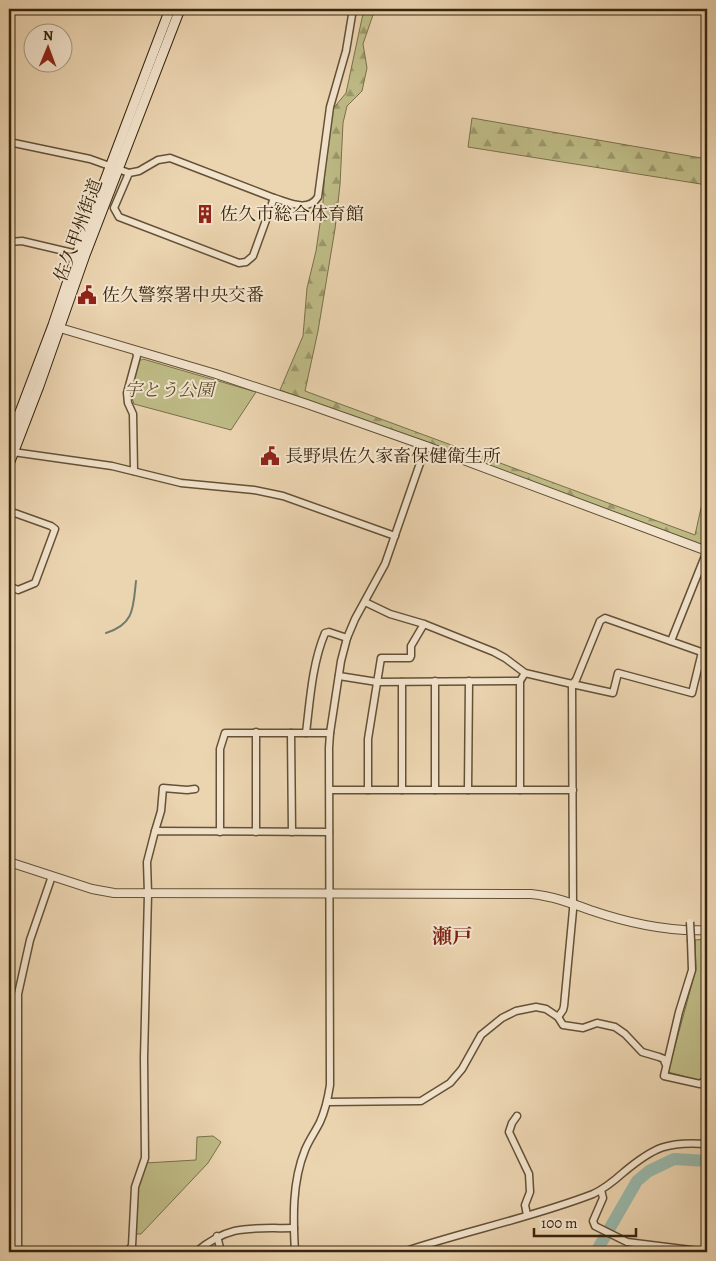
<svg xmlns="http://www.w3.org/2000/svg" width="716" height="1261" font-family="Alegreya,'Noto Serif JP',serif">
<defs>
<pattern id="forest-firs" width="22" height="20" patternUnits="userSpaceOnUse" patternTransform="scale(1.25)"><rect width="22" height="20" fill="#bebb86"/><path d="M5 1l3.5 6h-7zM16 11l3.5 6h-7z" fill="#9b986c"/></pattern>
</defs>
<rect width="100%" height="100%" fill="#ebd4b0"/>
<filter id="stains"><feTurbulence type="fractalNoise" baseFrequency=".004" numOctaves="4"/><feColorMatrix values="0 0 0 0 .2 0 0 0 0 .09 0 0 0 0 .02 0 0 0 .5 -.17"/></filter>
<radialGradient id="worn" r=".72"><stop offset=".6" stop-color="#630" stop-opacity="0"/><stop offset="1" stop-color="#630" stop-opacity=".3"/></radialGradient>
<g fill="#bebb86" stroke="#7a704a">
<path d="M143,359L256,392L231,430L134,404L130,393L139,361Z"/>
<path d="M707,939V1072L699,1080L668,1072L696,969L695,940Z"/>
<path d="M213,1136L221,1142L208,1163L141,1234H136L137,1187L145,1163L196,1160L197,1137Z"/>
</g>
<g fill="url(#forest-firs)" stroke="#7a704a">
<path d="M364,9H375L363,44L367,68L362,91L347,106L343,123L340,185L335,229L318,331L305,391L695,535L707,481V547L280,390L303,336L307,288L316,251L323,203L326,150L332,110L346,93Z"/>
<path d="M472,118L707,159V185L468,147Z"/>
</g>
<g fill="none" stroke-linecap="round" stroke-linejoin="round">
<path stroke="#717d6c" stroke-width="2" d="M106,633C135,624 133,607 136,581"/>
<path stroke="#98b8ab" stroke-width="12" d="M596,1252L637,1181L649,1171L674,1159L707,1161"/>
<g stroke="#645136" stroke-width="9">
<g id="minor">
<path d="M9,142L90,159L129,173L139,171L158,160L170,158L274,198L253,256L246,262L239,263L119,217L114,208L129,173"/>
<path d="M274,198C288,202 308,213 318,197L330,107L346,51L353,9"/>
<path d="M9,242L22,241L77,254"/>
<path d="M13,452L112,466L181,483L254,490L283,496L395,536"/>
<path d="M134,471L133,414L128,403L127,393L137,356L136,351"/>
<path d="M9,511L51,526L55,529L35,583L18,590L9,586"/>
<path d="M365,602L390,614L424,624L494,652L505,658L525,673L572,684L576,680L600,621L605,618L707,654"/>
<path d="M671,641L707,551"/>
<path d="M339,676L377,682L520,681L525,673"/>
<path d="M402,682V790"/>
<path d="M291,733L292,832"/>
<path d="M306,733C310,700 312,664 325,633L329,632L347,638"/>
<path d="M330,790H573"/>
<path d="M368,790V739L381,658H410L411,656V646L424,624"/>
<path d="M435,790V681"/>
<path d="M468,790L469,681"/>
<path d="M520,790V681"/>
<path d="M155,831L161,811L163,788L187,790L195,789"/>
<path d="M220,832V749L225,733H330"/>
<path d="M256,832V732"/>
<path d="M691,941L692,970L679,1012L664,1076L700,1084L707,1079"/>
<path d="M558,1017L563,1025L583,1028L597,1023L615,1027L625,1034L642,1052L659,1057L664,1059L665,1063"/>
<path d="M327,1102L421,1101L450,1083L462,1069L481,1035L502,1018L516,1011L536,1007L546,1009L558,1017L563,1010L564,1006L573,910L572,684L613,693L618,673L692,693L702,652"/>
<path d="M517,1116L512,1123L509,1132L529,1174L530,1192L525,1205L527,1215"/>
<path d="M601,1190L603,1198L593,1221L595,1226L627,1242L707,1252"/>
<path d="M217,1236L221,1252"/>
<path d="M18,1252V994L30,940L52,876"/>
<path d="M127,1252L132,1246L135,1187L145,1158L144,1058L148,894L147,862L155,831L329,832"/>
<path d="M196,1252C231,1223 251,1229 294,1228"/>
<path d="M295,1252C293,1218 292,1182 305,1150C309,1140 315,1132 320,1122C325,1111 328,1098 330,1085L329,748L330,733L341,661L347,638L355,619L385,564L426,446"/>
<path d="M403,1252C465,1231 531,1218 593,1194C604,1189 615,1180 624,1172C654,1147 668,1141 707,1144"/>
</g>
</g>
<g stroke="#645136" stroke-width="10">
<g id="tertiary">
<path d="M60,328L216,374L307,404L426,446L707,551"/>
<path d="M9,862L92,889L114,893L531,894C552,896 571,903 590,910C628,923 667,932 707,930"/>
</g>
</g>
<g stroke="#37250d" stroke-width="11">
<g id="secondary">
<path d="M9,441L53,325L77,254L170,9"/>
<path d="M9,464L39,386L85,255L180,9"/>
</g>
</g>
<use href="#minor" stroke="#f2e3cc" stroke-width="6"/>
<use href="#tertiary" stroke="#f2e3cc" stroke-width="8"/>
<use href="#secondary" stroke="#f2e3cc" stroke-width="9"/>
<g stroke="#645136" stroke-width="9" stroke-linecap="butt">
<path id="minor-bridge" d="M690,922L691,941"/>
</g>
<use href="#minor-bridge" stroke="#f2e3cc" stroke-width="6"/>
</g>
<defs>
<g id="building-bare" transform="scale(1.5)"><path d="M-4-6H4V6H1V3H-1V6H-4ZM-2.5-4.3h1.7v1.8h-1.7ZM.8-4.3h1.7v1.8H.8ZM-2.5-1h1.7V.8h-1.7ZM.8-1h1.7V.8H.8Z" fill="#8f2418" stroke="#f2e3cc" stroke-width="2.5" paint-order="stroke"/></g>
<g id="civic-bare" transform="scale(1.5)"><path d="M-.6-6.5H3V-4.5H.6V-3L4-1V1h2V6H-6V1h2V-1L-.6-3ZM-1.2 2.5V6h2.4V2.5Z" fill="#8f2418" stroke="#f2e3cc" stroke-width="2.5" paint-order="stroke"/></g>
</defs>
<g fill-rule="evenodd">
<use href="#building-bare" x="205" y="214"/>
<use href="#civic-bare" x="87" y="295"/>
<use href="#civic-bare" x="270" y="456"/>
</g>
<g text-anchor="middle" stroke-width="4" stroke-linejoin="round" paint-order="stroke">
<g font-size="18" fill="#37250d" stroke="#f2e3cc" text-anchor="start">
<text x="220" y="220">佐久市総合体育館</text>
<text x="102" y="301">佐久警察署中央交番</text>
<text x="285" y="462">長野県佐久家畜保健衛生所</text>
</g>
<g font-size="18" fill="#37250d" stroke="#f2e3cc">
<text transform="translate(78 230) rotate(-70)" y="6">佐久甲州街道</text>
</g>
<g font-size="18" font-style="italic" fill="#594a2b" stroke="#f2e3cc">
<text x="169" y="396">宇とう公園</text>
</g>
<g font-size="20" font-weight="bold" fill="#7a1f14" stroke="#f2e3cc">
<text x="452" y="943">瀬戸</text>
</g>
</g>
<rect width="716" height="1261" fill="none" stroke="#ebd4b0" stroke-width="30"/>
<rect x="10" y="10" width="696" height="1241" fill="none" stroke="#37250d" stroke-width="2.5"/>
<rect x="15" y="15" width="686" height="1231" fill="none" stroke="#37250d"/>
<g transform="translate(48 48) rotate(1)"><circle r="24" fill="#f2e3cc" stroke="#a79780"/>
<path d="M0-4L9 19L0 12L-9 19Z" fill="#8f2418"/>
<text y="-8" font-size="14" font-weight="bold" text-anchor="middle" fill="#37250d">N</text>
</g>
<path d="M534 1228v8h102v-8" fill="none" stroke="#37250d" stroke-width="2.5"/>
<text x="541" y="1228" font-size="15" fill="#37250d" stroke="#f2e3cc" stroke-width="4" paint-order="stroke">100 m</text>
<rect width="100%" height="100%" filter="url(#stains)"/>
<rect width="100%" height="100%" fill="url(#worn)"/>
</svg>
